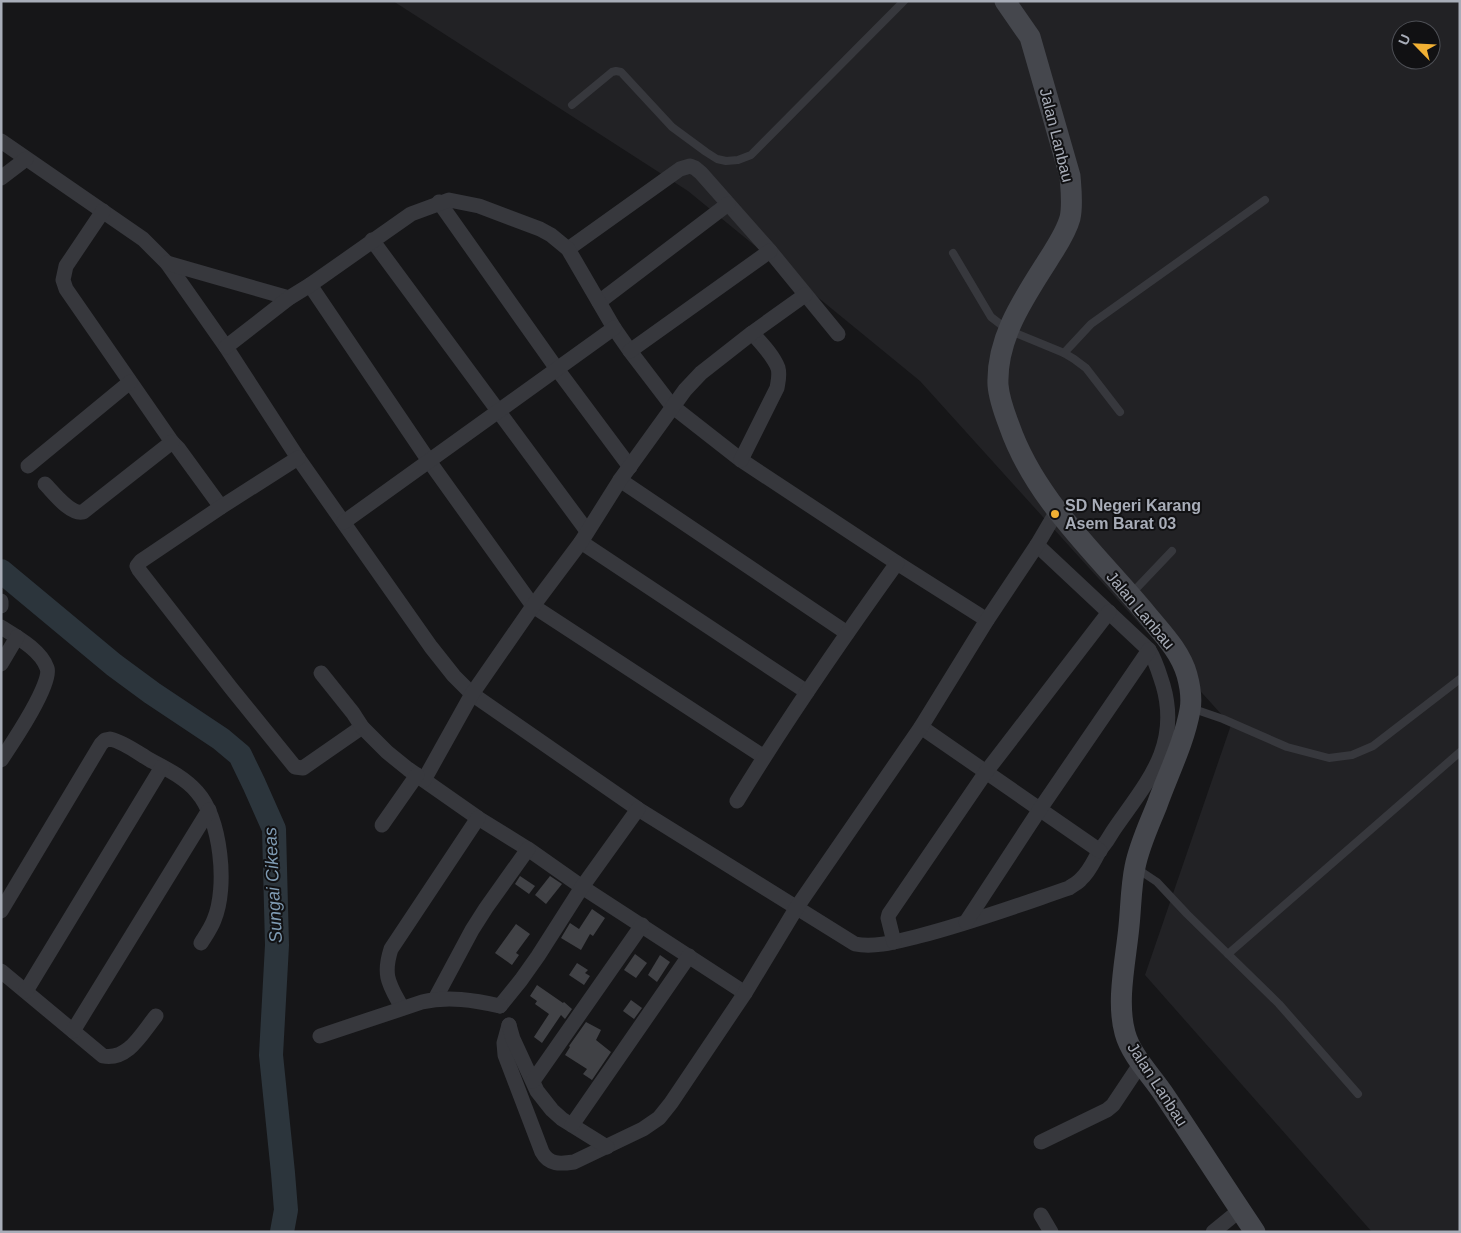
<svg xmlns="http://www.w3.org/2000/svg" width="1461" height="1233" font-family="Helvetica,sans-serif">
<rect width="100%" height="100%" fill="#161618"/>
<path fill="#222225" fill-rule="evenodd" d="M393,1H1460V1232H1372L1145,975L1231,725L920,381L688,191ZM1401,30H1431V60H1401Z"/>
<g fill="none" stroke-linecap="round" stroke-linejoin="round">
<path stroke="#2c353c" stroke-width="24" d="M1,571L114,665L152,693L221,739L240,755L254,784L274,829L277,945L271,1055L283,1173L286,1210L282,1232"/>
</g>
<g fill="#404145">
<path d="M520,876L535,886L529,894L515,884Z"/>
<path d="M550,876L562,884L546,904L535,895Z"/>
<path d="M592,909L605,918L593,936L590,934L581,950L561,938L570,923L579,929Z"/>
<path d="M516,924L530,934L516,953L519,955L512,965L495,953Z"/>
<path d="M635,954L647,963L636,978L624,970Z"/>
<path d="M660,955L670,962L657,982L648,975Z"/>
<path d="M577,963L588,970L585,973L590,976L584,985L569,975Z"/>
<path d="M537,985L563,1003L564,1002L572,1009L565,1019L561,1015L542,1043L534,1037L549,1014L535,1004L537,1001L530,996Z"/>
<path d="M631,1000L642,1008L634,1019L623,1011Z"/>
<path d="M586,1022L601,1030L596,1040L611,1052L592,1080L583,1074L587,1069L565,1055L570,1047L569,1046Z"/>
</g>
<g fill="none" stroke-linecap="round" stroke-linejoin="round">
<g stroke="#37383d" stroke-width="8">
<path d="M572,105L612,72L616,71L621,72L672,127L706,152L717,159L726,161L738,160L751,155L904,1"/>
<path d="M953,253L991,317L1008,330L1064,353L1074,359L1086,368L1120,412"/>
<path d="M1064,353L1091,324L1265,200"/>
<path d="M1132,593L1172,551"/>
<path d="M1191,708L1223,719L1287,747L1329,758L1352,755L1373,746L1460,679"/>
<path d="M1136,868L1157,882L1187,914L1279,1004L1358,1094"/>
<path d="M1228,954L1460,752"/>
</g>
<g stroke="#37383d" stroke-width="15">
<path d="M1,141L143,239L167,263L226,347L298,458L431,647L454,676L472,694L638,809L855,944C876,948 898,941 919,936C970,923 1019,905 1069,888C1073,885 1078,883 1081,879C1090,871 1094,860 1100,850C1105,844 1109,838 1113,831C1146,783 1181,747 1163,685C1159,673 1156,661 1149,650L1037,545"/>
<path d="M1,178L26,159"/>
<path d="M439,202L557,369L630,467"/>
<path d="M103,211L66,266L63,280L66,289L172,442L178,448L221,507"/>
<path d="M372,240L587,531"/>
<path d="M568,249L680,169L690,166L695,168L701,173L770,251L838,334"/>
<path d="M167,263L289,298"/>
<path d="M310,285L429,461L533,606L764,757"/>
<path d="M599,302L728,204"/>
<path d="M226,347L289,298L310,285L411,214L449,200L479,206L540,229L551,235L568,249L614,328L630,351L672,406L741,460L897,563L987,620"/>
<path d="M630,351L770,251"/>
<path d="M298,458L221,507L141,561L137,566L139,570L231,688L295,767L303,768L362,727"/>
<path d="M741,460L777,388C778,382 780,375 778,368C773,355 761,343 752,333"/>
<path d="M28,466L130,382"/>
<path d="M620,480L847,633"/>
<path d="M45,484C53,492 70,515 83,512L172,442"/>
<path d="M344,522L614,328"/>
<path d="M581,542L807,692"/>
<path d="M1,601V606"/>
<path d="M1,627C17,637 41,650 47,668C53,683 11,745 1,760"/>
<path d="M1,664L17,637"/>
<path d="M321,673L353,713L362,727L387,752L408,769L478,818L528,849L582,887L745,993"/>
<path d="M921,727L1100,851"/>
<path d="M424,780L472,694L533,606L581,542L620,480L685,390L701,373L752,333L805,295"/>
<path d="M737,801C787,719 841,641 897,563"/>
<path d="M382,825L417,775"/>
<path d="M1,911L101,744L105,740L110,739C124,742 138,753 150,760C167,769 185,778 197,792C221,819 228,887 214,920C211,928 206,935 201,943"/>
<path d="M966,922L1040,809L1149,650"/>
<path d="M894,942L888,918L889,914L986,772L1109,612"/>
<path d="M1,971L103,1056C128,1061 142,1033 156,1016"/>
<path d="M26,991L162,767"/>
<path d="M435,999L472,930L486,908L528,849"/>
<path d="M500,1006L521,980L538,956L582,887L638,809"/>
<path d="M402,1008C390,985 382,977 391,949L478,818"/>
<path d="M509,1025L504,1043L505,1055L542,1152C549,1165 560,1164 574,1162L643,1129L659,1118L671,1103L745,993L797,907L921,727L987,620L1037,545L1057,511"/>
<path d="M509,1025L513,1039L537,1091L552,1110L562,1119L607,1147"/>
<path d="M73,1031L209,810"/>
<path d="M320,1036L422,1002C448,996 474,1000 500,1006"/>
<path d="M533,1081L642,925"/>
<path d="M572,1125L689,956"/>
<path d="M1041,1142L1107,1110L1113,1105L1141,1063"/>
<path d="M1041,1215L1051,1232"/>
<path d="M1213,1232L1240,1210"/>
</g>
<path stroke="#45474d" stroke-width="21" d="M1005,1L1030,37L1070,176C1071,189 1073,205 1070,218C1066,233 1056,247 1048,260C1024,298 996,338 998,385C999,398 1004,412 1009,425C1035,500 1095,552 1144,611C1160,631 1180,650 1187,675C1190,686 1192,699 1190,710C1184,743 1168,774 1157,805C1149,825 1139,846 1135,867C1131,886 1131,907 1129,926C1126,959 1116,1001 1125,1033C1131,1055 1150,1074 1163,1093C1194,1139 1224,1186 1255,1232"/>
</g>
<circle fill="#f2b134" stroke="#111113" stroke-width="2" cx="1055" cy="514" r="5"/>
<g text-anchor="middle" stroke-width="4" stroke-linejoin="round" paint-order="stroke">
<g font-size="16" fill="#a8adb8" stroke="#111113">
<text transform="translate(1057 135) rotate(76)" y="6">Jalan Lanbau</text>
<text transform="translate(1141 610) rotate(50)" y="6">Jalan Lanbau</text>
<text transform="translate(1158 1084) rotate(57)" y="6">Jalan Lanbau</text>
</g>
<g font-size="16" font-weight="bold" fill="#a8adb8" stroke="#111113" text-anchor="start">
<text x="1065" y="511">SD Negeri Karang<tspan x="1065" dy="18">Asem Barat 03</tspan></text>
</g>
<g font-size="18" font-style="italic" fill="#7f9bb3" stroke="#111113">
<text transform="translate(273 885) rotate(-93)" y="6">Sungai Cikeas</text>
</g>
</g>
<rect width="1461" height="1233" fill="none" stroke="#a8adb8" stroke-width="5"/>
<g transform="translate(1416 45) rotate(294)"><circle r="24" fill="#111113" stroke="#4d4f55"/>
<path d="M0-4L9 19L0 12L-9 19Z" fill="#f2b134"/>
<text y="-8" font-size="14" font-weight="bold" text-anchor="middle" fill="#a8adb8">U</text>
</g>
</svg>
